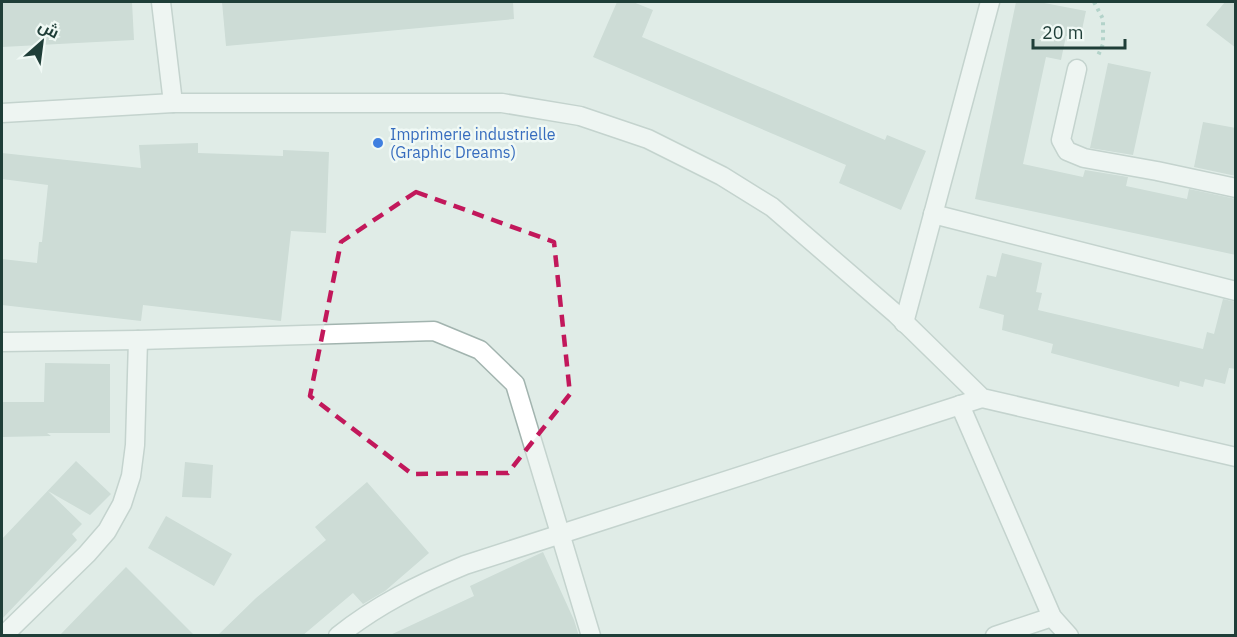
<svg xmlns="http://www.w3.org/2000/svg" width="1237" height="637" font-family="'IBM Plex Sans',Cairo,sans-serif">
<rect width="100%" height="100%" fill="#e0ece7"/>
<g fill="#b5c7c1">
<path d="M2,2H132L134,40L2,47Z"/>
<path d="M222,2H513L514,19L226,46Z"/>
<path d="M617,2H633L653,10L642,37L885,140L887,135L926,151L901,210L839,183L846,165L593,57Z"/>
<path d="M1016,2H1039L1086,11L1080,39L1066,36L1061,60L1046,57L1023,164L1083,177L1085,170L1128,177L1126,186L1187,199L1189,189L1236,199V255L975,199Z"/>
<path d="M1225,2H1236V48L1206,25Z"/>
<path d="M1108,63L1151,72L1133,155L1090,148Z"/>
<path d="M1203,122L1236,128V176L1194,167Z"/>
<path d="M198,143V153L283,156V150L329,152L326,233L291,231L281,321L143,305L141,321L2,305V259L37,263L39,242H42L48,185L2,179V153L141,168L139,145Z"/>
<path d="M1002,253L1042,263L1036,292L1042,293L1038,310L1203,349L1207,332L1214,334L1223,299L1236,302V369L1229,368L1225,384L1205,379L1203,387L1180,381L1179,387L1051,353L1053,344L1002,330L1004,315L979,308L987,275L996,277Z"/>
<path d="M45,363L110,364V433H47L51,436L2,437V402H44Z"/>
<path d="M76,461L111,494L90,515L48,491L82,524L72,534L77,540L2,619V539Z"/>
<path d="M185,462L213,465L211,498L182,497Z"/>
<path d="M367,482L429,553L385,591L363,604L353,593L302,636H217L256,598L326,540L315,527Z"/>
<path d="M166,516L232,554L214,586L148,548Z"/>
<path d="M543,552L574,620L579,636H388L474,596L470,586Z"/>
<path d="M126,567L195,636H59Z"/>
</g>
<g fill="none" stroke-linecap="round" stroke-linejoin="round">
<g stroke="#a2b4af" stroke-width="21">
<g id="minor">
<path d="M161,2L173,103"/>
<path d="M1077,69L1061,140L1067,151L1084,158L1157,171L1236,188"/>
<path d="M2,113L173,103H502L580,116L648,139L722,176L772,207L896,314L982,398L1236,457"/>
<path d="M933,214L1236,291"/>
<path d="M904,323L990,2"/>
<path d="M2,342L138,340L434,331L480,350L515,384L591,636"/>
<path d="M960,405L1052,617L1069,636"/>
<path d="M3,636L87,554L107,531L122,504L131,476L135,445L138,340"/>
<path d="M338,636C377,605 419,584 465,565L982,398"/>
<path d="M995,636L1052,617"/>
</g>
</g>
<path stroke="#7db3a6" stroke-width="4" stroke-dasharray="3 4.5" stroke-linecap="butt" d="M1094,2L1103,19V44L1097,58"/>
<use href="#minor" stroke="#fff" stroke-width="18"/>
</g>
<path d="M0 0H1237V637H0ZM416,192L554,242L570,394L508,473L412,474L310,396L341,242Z" fill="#e0ece7" fill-opacity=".55" fill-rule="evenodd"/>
<path fill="none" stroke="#c2185b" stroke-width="4.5" stroke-dasharray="12 8" stroke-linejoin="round" d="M416,192L554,242L570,394L508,473L412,474L310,396L341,242Z"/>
<circle fill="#3f7fe0" stroke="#f0f9f5" stroke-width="2" cx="378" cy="143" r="6"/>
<g text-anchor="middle" stroke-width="5" stroke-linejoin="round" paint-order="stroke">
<g font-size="16" fill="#366cbe" stroke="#f0f9f5" text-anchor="start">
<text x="390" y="140">Imprimerie industrielle<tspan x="390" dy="18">(Graphic Dreams)</tspan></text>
</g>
</g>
<rect width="1237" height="637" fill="none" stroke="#1f3e38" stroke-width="6"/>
<g transform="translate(42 42) rotate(28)" stroke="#f0f9f5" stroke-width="4.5" paint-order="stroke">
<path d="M0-4.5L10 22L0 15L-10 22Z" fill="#1f3e38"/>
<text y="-9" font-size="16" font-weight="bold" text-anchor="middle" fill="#1f3e38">ش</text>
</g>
<path d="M1033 39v9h92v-9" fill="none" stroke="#1f3e38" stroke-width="3"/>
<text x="1042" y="39" font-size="18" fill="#1f3e38" stroke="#f0f9f5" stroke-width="4.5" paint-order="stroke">20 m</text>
</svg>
